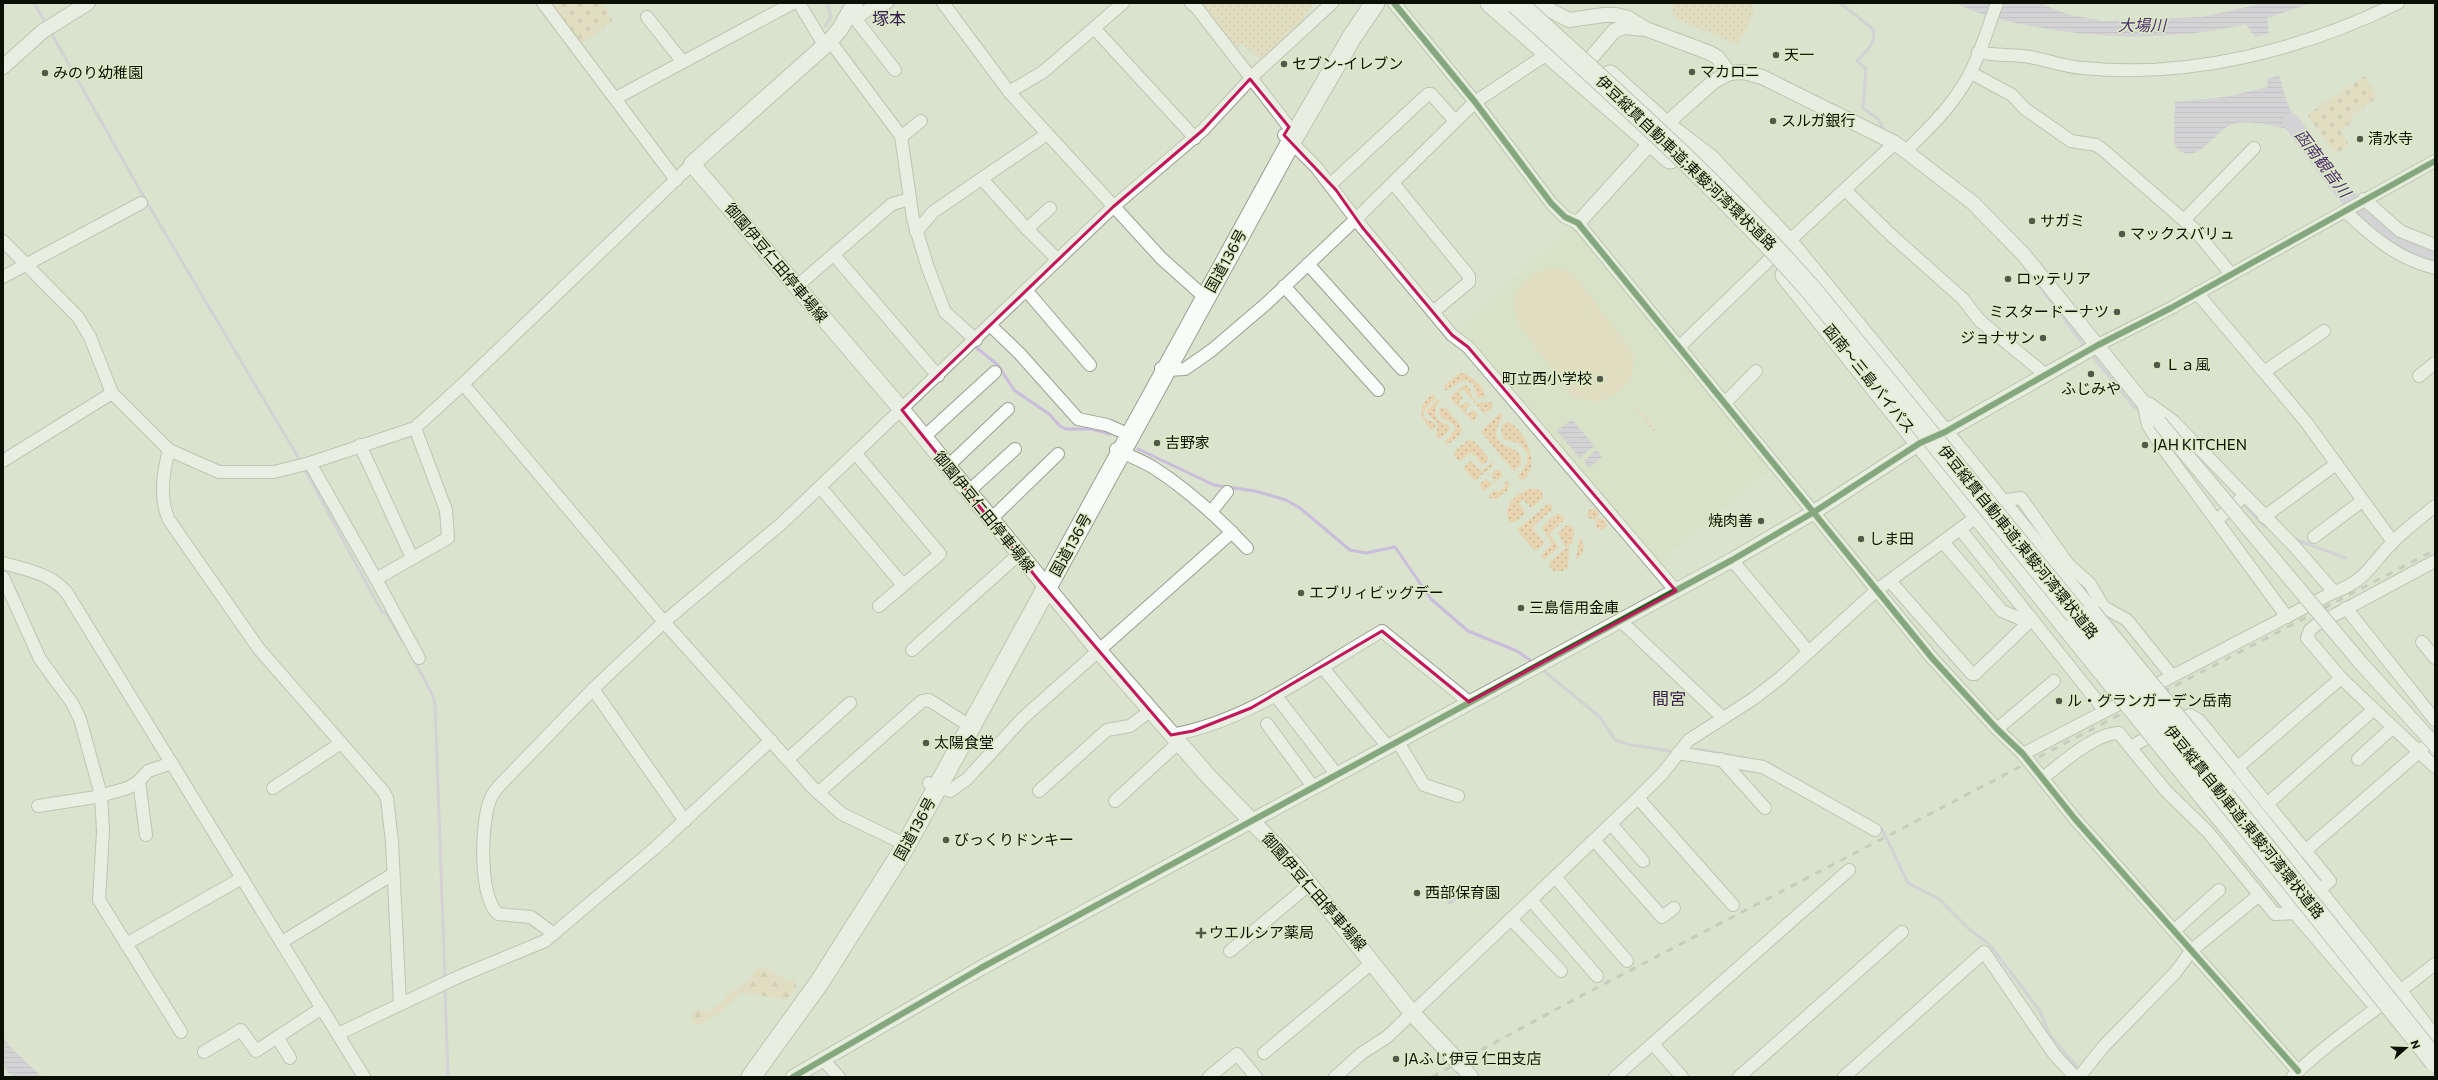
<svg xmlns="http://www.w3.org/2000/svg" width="2438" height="1080" font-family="Commissioner,'Noto Sans JP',sans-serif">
<defs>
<pattern id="grass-dots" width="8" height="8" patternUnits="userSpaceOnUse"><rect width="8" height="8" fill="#e9d4b2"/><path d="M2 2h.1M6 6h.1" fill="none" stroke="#c6b597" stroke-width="1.8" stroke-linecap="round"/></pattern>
<pattern id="forest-firs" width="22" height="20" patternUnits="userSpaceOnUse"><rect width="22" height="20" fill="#e9d4b2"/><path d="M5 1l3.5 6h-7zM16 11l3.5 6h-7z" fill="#c6b597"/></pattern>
<pattern id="cemetery-stones" width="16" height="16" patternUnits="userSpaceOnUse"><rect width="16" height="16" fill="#e9d4b2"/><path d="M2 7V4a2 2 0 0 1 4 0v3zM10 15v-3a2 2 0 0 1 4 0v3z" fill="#c6b597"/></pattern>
<pattern id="water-rules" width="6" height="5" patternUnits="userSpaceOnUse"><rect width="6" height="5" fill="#cabcdb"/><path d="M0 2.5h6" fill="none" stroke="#aca0ba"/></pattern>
</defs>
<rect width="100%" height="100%" fill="#dae3cd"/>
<path fill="#d3e1bf" d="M1571,226H1576L1773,468L1657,564L1466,337L1457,330Z"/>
<g fill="url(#grass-dots)">
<path d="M1200,3H1314L1294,33L1264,61L1241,44L1236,50Z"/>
<path d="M1672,3H1751L1754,10L1745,35L1740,39L1738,45L1676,19L1672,10Z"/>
<path d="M1460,373C1470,374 1486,387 1485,397L1478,398L1473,384L1464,380L1445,391L1444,385Z"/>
<path d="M1464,385L1469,387L1472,396L1477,403L1493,402L1492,408L1484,413L1463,389L1459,392L1463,398L1458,403L1461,406L1466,402L1470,405L1465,411L1468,414L1474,410L1478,415L1473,422L1451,399V396Z"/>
<path d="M1431,395H1434L1436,397C1432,403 1418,412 1426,419C1428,421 1432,421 1435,423V429L1431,430C1420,417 1417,408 1431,395Z"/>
<path d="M1438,399L1440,402L1436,407L1435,415L1439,421L1448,425L1450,430L1440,439L1436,436L1438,424L1426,412Z"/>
<path d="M1635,405L1656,429L1655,430L1653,431L1634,407Z"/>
<path d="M1442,407L1447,409L1462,428L1460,435L1447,445L1445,444V441C1465,423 1451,426 1440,416L1439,410Z"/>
<path d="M1500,413L1503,416C1490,437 1496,443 1517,451L1521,457V465L1514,471L1481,432Z"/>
<path d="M1507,422C1524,425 1544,471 1521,480L1518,477L1527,463L1528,454L1520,444L1504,439C1501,432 1499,426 1507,422Z"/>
<path d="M1468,440L1474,441L1488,457V460L1483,465L1471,452L1460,461L1455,458L1454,452Z"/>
<path d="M1471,461L1481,471L1493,462L1494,464L1475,481L1463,467Z"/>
<path d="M1495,470H1500L1503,476L1484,491L1479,485L1486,479L1492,484L1495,480L1491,475Z"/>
<path d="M1507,481L1509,483L1508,490L1496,499L1489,498V495L1496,490L1498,492L1506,486L1504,483Z"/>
<path d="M1532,488L1542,491L1543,498L1531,508L1523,499L1519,503L1526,513L1516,521L1510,522C1500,507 1518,492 1532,488Z"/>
<path d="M1549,503L1553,505L1551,511L1532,527L1544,543L1539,549L1534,550L1521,535L1518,529Z"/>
<circle cx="1593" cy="514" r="5.5"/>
<path d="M1556,514H1560L1565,519L1549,534L1559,547L1544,560L1541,555L1552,544L1542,527Z"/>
<circle cx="1601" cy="524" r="5.5"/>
<path d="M1571,525L1574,530L1572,544H1569L1568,567L1563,571H1554L1550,568V562L1566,548L1558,533L1565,526Z"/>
<path d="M1580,536L1584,547L1582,555L1576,560Z"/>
</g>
<path fill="url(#forest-firs)" d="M759,968H767L787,981L793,979L797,987L786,1000L741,992L717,1015L700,1024L691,1022V1017L698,1009L707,1012L723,1002L728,994L749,981L753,972Z"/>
<g fill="url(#cemetery-stones)">
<path d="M547,3H602L613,20L578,47Z"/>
<path d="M2365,76L2378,97L2351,116L2353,121L2340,131L2349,144L2336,155L2308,116L2311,112Z"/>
</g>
<path fill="#e9d4b2" d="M1545,269H1560L1573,274L1630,348C1646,380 1609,411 1578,398C1564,392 1554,373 1546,361C1520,328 1489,295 1545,269Z"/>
<g fill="url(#water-rules)">
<path d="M1956,3H2039L2070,15L2104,21L2202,17L2264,3H2312L2267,18L2269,33L2255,37L2246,24C2172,41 2100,40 2025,25C2002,20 1976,14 1956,3Z"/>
<path d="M2279,75C2286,101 2290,116 2308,136L2303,141L2294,131L2288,129C2272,126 2252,120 2236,123C2215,127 2200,167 2177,149L2174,143L2175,102L2225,97L2268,87L2267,79Z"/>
<path d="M1572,419L1594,446L1580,458L1557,431Z"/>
<path d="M1597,450L1602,457L1589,468L1584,461Z"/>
<path d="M1457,892L1461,896L1450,905L1446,900Z"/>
<path d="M3,1037L13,1050L42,1077C2,1077 3,1077 3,1037Z"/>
</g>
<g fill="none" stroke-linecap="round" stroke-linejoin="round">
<g stroke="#cabcdb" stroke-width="3">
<path d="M34,3L46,24"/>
<path d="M1840,3L1873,29C1878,42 1865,52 1857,61L1866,69L1863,108L1878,119L1886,133"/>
<path d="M825,26L831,17L827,3"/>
<path d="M50,31L149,206L301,462"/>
<path d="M913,239L917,250"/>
<path d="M2022,263L2086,348"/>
<path d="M957,331L969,342"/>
<path d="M973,345L998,365L1014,390L1049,414L1060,426L1066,429H1091L1110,434"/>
<path d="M2091,354L2134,407L2141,410"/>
<path d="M1138,449L1214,485L1255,491L1286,500L1300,508L1350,550L1366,553L1395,547L1431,599L1468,631L1517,651L1534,663"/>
<path d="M304,468L382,612L386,613L402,640"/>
<path d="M2228,486L2238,497"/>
<path d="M2241,501L2264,526L2270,528"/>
<path d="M2294,539L2346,558"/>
<path d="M414,660L432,694L435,704L445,979"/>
<path d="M1540,668L1600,717L1615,740L1627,744L1669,751"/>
<path d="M1698,749L1768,763L1872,822"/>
<path d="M1878,826L1883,831L1908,883L1939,899L1969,929L1990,945L2040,1011L2049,1034L2080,1070"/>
<path d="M445,987L448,1077"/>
</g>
<path stroke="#cabcdb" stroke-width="17" d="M2291,122C2336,178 2362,235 2435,259"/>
<g stroke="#9aa090" stroke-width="14">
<g id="minor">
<path d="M543,3L676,180"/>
<path d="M799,3L824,45"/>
<path d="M943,3L1010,93L1162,259L1199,292"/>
<path d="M1191,3L1197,8L1289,127"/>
<path d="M1394,3L1475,102L1551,203L1565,217L1578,223L1932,658L1997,729L2023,754L2075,819L2298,1071"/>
<path d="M850,12L895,70"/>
<path d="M647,17L682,61"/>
<path d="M855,19L872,7L887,3"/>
<path d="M1094,28L1195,138"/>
<path d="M830,41L901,136L913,219L928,268L945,312L976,340"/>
<path d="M1978,52C1995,56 2012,54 2030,57C2048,60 2065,67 2083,68C2189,79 2302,50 2398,3"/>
<path d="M1977,76L2012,95L2025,109L2071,141L2096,145L2102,149L2194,229L2231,274"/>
<path d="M1009,92L1043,72L1123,3"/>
<path d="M616,98L793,3"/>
<path d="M1284,135L1316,167L1362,227L1452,335L1468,347L1676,591"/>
<path d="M901,137L921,121"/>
<path d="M1907,150C1925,132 1944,114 1958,93C1977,67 1986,33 1997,3"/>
<path d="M982,179L1027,229"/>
<path d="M1393,183L1469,276V282L1433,312"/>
<path d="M1331,184L1428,94H1431L1455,121"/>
<path d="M1845,190L1890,234L1963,299L1980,321L2046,375"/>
<path d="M2364,199L2400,231L2435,245"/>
<path d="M1050,208L1027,229L1058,260"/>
<path d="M2345,211C2372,237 2398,259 2435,268"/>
<path d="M2184,220L2254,148"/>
<path d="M916,232L933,212L1047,134"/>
<path d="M3,241L78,317L90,337L112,393L169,450L219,472H274L310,463L415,428L463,384L692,164"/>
<path d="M1788,242L1895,143"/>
<path d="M834,255L938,376"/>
<path d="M1308,264L1402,369"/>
<path d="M3,277L141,203"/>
<path d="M1284,286L1378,390"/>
<path d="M796,287L892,204L910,199"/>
<path d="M1026,290L1090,365"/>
<path d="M2197,293L2264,372L2324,331"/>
<path d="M991,326L1020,354L1078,419L1107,425L1123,432"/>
<path d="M2098,345L2171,308L2435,161"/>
<path d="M1679,347L1770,259"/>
<path d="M1161,368L1167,370L1185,369L1212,350L1267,303L1357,218L1475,102L1547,54"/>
<path d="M2264,372L2306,422L2393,542"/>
<path d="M2419,376L2435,363"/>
<path d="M463,384L664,622L813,788L842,814L898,841"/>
<path d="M1725,403L1756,371"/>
<path d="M924,437L995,372"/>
<path d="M360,445L412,558"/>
<path d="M1116,449C1128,456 1142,460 1154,468C1188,490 1219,518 1247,548"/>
<path d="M169,450C163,472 159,499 169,520L259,649L383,791L387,798L392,842L400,1004"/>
<path d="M856,454L940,554L879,606"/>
<path d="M3,461L112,393"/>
<path d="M310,463L376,579L448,538L446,510L415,428"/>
<path d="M947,467L1008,409"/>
<path d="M820,487L903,585"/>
<path d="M968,492L1015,449"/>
<path d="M1999,501L2021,498L2068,564L2090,584L2101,603L2105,608L2127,620L2172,676"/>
<path d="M1211,512L1227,492"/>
<path d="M2264,517L2336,464"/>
<path d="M990,520L1058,454"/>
<path d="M2217,520L2244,496"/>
<path d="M1960,529L2105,711"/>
<path d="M2314,537L2362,501"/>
<path d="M1943,542L2002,611L2021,619L2029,616"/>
<path d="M1732,560L1809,652"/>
<path d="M2435,561L2316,625L2310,630L2307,638L2341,678L2435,767"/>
<path d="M3,563C27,570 50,573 67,593L364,1077"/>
<path d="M3,577L40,659L72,703L80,719L101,795L103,831L99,900L181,1032"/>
<path d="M376,579L419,658"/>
<path d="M1890,581L1972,674H1975L2032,619"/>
<path d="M2346,608L2435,720"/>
<path d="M2287,617L2158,441L2148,425L2143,402L2150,404L2173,421L2295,547L2334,592"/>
<path d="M1622,622L1723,718"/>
<path d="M2422,642L2435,658"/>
<path d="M912,650L1018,555"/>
<path d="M1323,668L1388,747"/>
<path d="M593,689L685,821"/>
<path d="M1276,696L1337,775"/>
<path d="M1267,724L1314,788"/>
<path d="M1997,729L2054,681"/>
<path d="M1171,735C1250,721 1314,670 1382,631L1469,702"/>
<path d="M1398,742L1424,785L1458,796"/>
<path d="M1678,753L1763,767L1875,830"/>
<path d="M2023,754L2334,592C2366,581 2370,565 2392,543C2403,531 2422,517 2435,506"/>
<path d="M788,759L850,703"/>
<path d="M1721,759L1765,808"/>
<path d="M2358,759L2392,728"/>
<path d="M2238,767L2341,678"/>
<path d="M2043,778C2062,763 2095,733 2119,733L2130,747"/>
<path d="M139,781L146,835"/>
<path d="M929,783L950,791L967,779L1023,718L1232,532"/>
<path d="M273,788L341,743"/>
<path d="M1039,791L1107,730L1130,726L1150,711"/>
<path d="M818,793L922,701L929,700L962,721"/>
<path d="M1638,798L1733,905"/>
<path d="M1115,801L1178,743"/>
<path d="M2267,804L2373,710"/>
<path d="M38,806L96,797L128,788L139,781L148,771L172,763"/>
<path d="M1611,824L1643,861"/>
<path d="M1594,840L1662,917L1674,908"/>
<path d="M2305,851L2419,752L2435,736"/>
<path d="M1555,877L1627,961"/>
<path d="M1531,900L1597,976"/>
<path d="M2299,913L2275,914L2208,832L2166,791L2130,747L2190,715L2199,720L2330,881L2317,892"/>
<path d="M1511,919L1561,971"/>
<path d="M2175,930L2219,890"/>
<path d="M554,934L531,917L498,914C479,896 481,827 489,803C490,797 494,792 498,787L593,689L664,622L781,524L1113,207L1203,130L1256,73L1332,3"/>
<path d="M282,942L393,874"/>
<path d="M126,944L242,878"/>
<path d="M1230,951L1310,884"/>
<path d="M338,1034L458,977L545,941L655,848L771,740"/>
<path d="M277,1037L290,1058"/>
<path d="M1653,1044L1682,1077"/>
<path d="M204,1052L241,1030L256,1051L322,1008"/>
<path d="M1264,1053L1373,962"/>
<path d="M822,1059L839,1077"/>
<path d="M2293,1076C2337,1034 2388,1002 2435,964"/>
<path d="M1209,1077L1237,1054L1256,1077"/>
<path d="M1335,1077L1362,1053L1387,1037L1638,798L1662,774L1689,740L1753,699L1779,679L1877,590L1979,515"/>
<path d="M1615,1077L1849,870"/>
<path d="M1739,1077L1902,932"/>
<path d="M1844,1077L1984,952L2054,1054L2075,1077"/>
<path d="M2079,1077L2103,1047L2175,973L2192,950L2259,895"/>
</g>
</g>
<g stroke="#9aa090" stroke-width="16">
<g id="tertiary">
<path d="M1536,3L1569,20L1604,15H1616L1628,18L1646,29L1623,27L1614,31L1591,58"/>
<path d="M1646,29L1710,53L1717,57L1729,73L1744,72L1762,77L1895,143L1973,203L2024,255L2159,422"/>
<path d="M3,67L43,31L88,3"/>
<path d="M1578,223L1676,115L1713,82L1729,73"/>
<path d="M1462,1066L1471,1077"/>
<path d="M793,1077L981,968L1732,560L1814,512L1920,443L1945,432L2098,345"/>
</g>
</g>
<g stroke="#9aa090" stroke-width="18">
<path id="secondary" d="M855,3L840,29L830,41L692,164L902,410L1099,651L1209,777L1294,865L1412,1013L1462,1066"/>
</g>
<g stroke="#9aa090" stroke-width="21">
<g id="trunk">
<path d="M1490,3L1670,159"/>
<path d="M1610,75L1667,126L1710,159L1788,242L2091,613"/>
<path d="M1785,275L2069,630"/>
<path d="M2228,781L2399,994L2435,1042"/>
<path d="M2201,793L2299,913L2373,999"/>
<path d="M751,1077L819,983L902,852L1291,142L1352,37L1375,3"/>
</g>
</g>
<use href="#minor" stroke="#f9fbf8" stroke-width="12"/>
<use href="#tertiary" stroke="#f9fbf8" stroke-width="14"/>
<use href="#secondary" stroke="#f9fbf8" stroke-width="16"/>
<use href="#trunk" stroke="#f9fbf8" stroke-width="19"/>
<path stroke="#afb1ac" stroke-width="3" stroke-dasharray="7 7" stroke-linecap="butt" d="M1432,1077L1564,1005L2435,550"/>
<g stroke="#9aa090" stroke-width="16" stroke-linecap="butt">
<path id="tertiary-bridge" d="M2159,422L2360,662L2435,745"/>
</g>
<g stroke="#9aa090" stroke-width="21" stroke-linecap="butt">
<g id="trunk-bridge">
<path d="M2091,613L2228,781"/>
<path d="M2069,630L2201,793"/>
</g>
</g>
<g stroke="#9aa090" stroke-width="23" stroke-linecap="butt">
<path id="motorway-bridge" d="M1516,3C1618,96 1721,187 1812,291L2186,749L2435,1061"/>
</g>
<use href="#tertiary-bridge" stroke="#f9fbf8" stroke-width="14"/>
<use href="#trunk-bridge" stroke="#f9fbf8" stroke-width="19"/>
<use href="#motorway-bridge" stroke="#f9fbf8" stroke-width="21"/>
<g stroke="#dcebc5" stroke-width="8">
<g id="cycleway">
<path d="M1394,3L1475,102L1551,203L1565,217L1578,223L1932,658L1997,729L2023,754L2075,819L2298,1071"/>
<path d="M793,1077L981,968L1732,560L1814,512L1920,443L1945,432L2098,345L2171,308L2435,161"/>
</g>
</g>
<use href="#cycleway" stroke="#1b5e20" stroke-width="6"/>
</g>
<path d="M0 0H2438V1080H0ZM1250,79L1289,127L1284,135L1336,190L1362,227L1452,335L1468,347L1676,591L1469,702L1382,631L1251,708L1193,731L1171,735L1040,582L902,410L1113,207L1203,130Z" fill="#dae3cd" fill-opacity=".55" fill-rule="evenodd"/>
<path fill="none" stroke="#c2185b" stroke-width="3" stroke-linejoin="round" d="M1250,79L1289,127L1284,135L1336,190L1362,227L1452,335L1468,347L1676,591L1469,702L1382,631L1251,708L1193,731L1171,735L1040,582L902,410L1113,207L1203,130Z"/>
<g fill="#53594a" stroke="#dcebc5" stroke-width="1.5">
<circle cx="1776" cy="55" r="4"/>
<circle cx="1284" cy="64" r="4"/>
<circle cx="1692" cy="72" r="4"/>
<circle cx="45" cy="73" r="4"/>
<circle cx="1773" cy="121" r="4"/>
<circle cx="2360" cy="139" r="4"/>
<circle cx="2032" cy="221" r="4"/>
<circle cx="2122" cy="234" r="4"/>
<circle cx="2008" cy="279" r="4"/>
<circle cx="2117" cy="312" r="4"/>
<circle cx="2043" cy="338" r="4"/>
<circle cx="2157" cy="365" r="4"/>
<circle cx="2091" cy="374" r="4"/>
<circle cx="1600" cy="379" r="4"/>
<circle cx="1157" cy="443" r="4"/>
<circle cx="2145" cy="445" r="4"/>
<circle cx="1761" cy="521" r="4"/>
<circle cx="1861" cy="539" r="4"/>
<circle cx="1301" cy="593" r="4"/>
<circle cx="1521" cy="608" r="4"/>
<circle cx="2059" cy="701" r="4"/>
<circle cx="926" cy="743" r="4"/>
<circle cx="946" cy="840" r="4"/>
<circle cx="1417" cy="893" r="4"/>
<path d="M1199 927h4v4h4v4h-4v4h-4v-4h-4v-4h4z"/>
<circle cx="1396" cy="1059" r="4"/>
</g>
<g text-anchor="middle" stroke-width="3" stroke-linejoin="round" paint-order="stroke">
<g font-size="15" fill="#0b0f04" stroke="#dcebc5" text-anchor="start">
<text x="1784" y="60">天一</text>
<text x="1292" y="69">セブン-イレブン</text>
<text x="1700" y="77">マカロニ</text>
<text x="53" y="78">みのり幼稚園</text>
<text x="1781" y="126">スルガ銀行</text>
<text x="2368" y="144">清水寺</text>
<text x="2040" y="226">サガミ</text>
<text x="2130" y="239">マックスバリュ</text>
<text x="2016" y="284">ロッテリア</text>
<text x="2109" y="317" text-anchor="end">ミスタードーナツ</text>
<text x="2035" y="343" text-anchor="end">ジョナサン</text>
<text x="2165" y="370">Ｌａ風</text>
<text x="1592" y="384" text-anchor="end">町立西小学校</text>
<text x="2091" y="394" text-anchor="middle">ふじみや</text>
<text x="1165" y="448">吉野家</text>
<text x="2153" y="450">JAH KITCHEN</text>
<text x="1753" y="526" text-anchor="end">焼肉善</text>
<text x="1869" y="544">しま田</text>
<text x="1309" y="598">エブリィビッグデー</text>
<text x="1529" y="613">三島信用金庫</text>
<text x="2067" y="706">ル・グランガーデン岳南</text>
<text x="934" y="748">太陽食堂</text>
<text x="954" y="845">びっくりドンキー</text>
<text x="1425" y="898">西部保育園</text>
<text x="1209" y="938">ウエルシア薬局</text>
<text x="1404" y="1064">JAふじ伊豆 仁田支店</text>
</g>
<g font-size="15" fill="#0b0f04" stroke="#dcebc5">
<text transform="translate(1686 163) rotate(44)" y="5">伊豆縦貫自動車道;東駿河湾環状道路</text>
<text transform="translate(1226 261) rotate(-61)" y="5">国道136号</text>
<text transform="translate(776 263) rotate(50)" y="5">御園伊豆仁田停車場線</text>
<text transform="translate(1869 379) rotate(51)" y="5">函南～三島バイパス</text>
<text transform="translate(984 512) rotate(51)" y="5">御園伊豆仁田停車場線</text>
<text transform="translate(2018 542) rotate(51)" y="5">伊豆縦貫自動車道;東駿河湾環状道路</text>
<text transform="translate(1071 545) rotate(-61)" y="5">国道136号</text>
<text transform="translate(2244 822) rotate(51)" y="5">伊豆縦貫自動車道;東駿河湾環状道路</text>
<text transform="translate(915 829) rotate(-61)" y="5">国道136号</text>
<text transform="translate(1314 892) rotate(49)" y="5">御園伊豆仁田停車場線</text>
</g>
<g font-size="16" font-style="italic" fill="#4e2d6e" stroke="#dcebc5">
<text x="2142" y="31">大場川</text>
<text transform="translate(2323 163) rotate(53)" y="6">函南観音川</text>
</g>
<g font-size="17" fill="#391b54" stroke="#dcebc5">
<text x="889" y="25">塚本</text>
<text x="1669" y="705">間宮</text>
</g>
</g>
<rect width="2438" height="1080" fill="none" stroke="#0b0f04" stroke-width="8"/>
<g transform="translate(2406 1048) rotate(70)" stroke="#dcebc5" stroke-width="3" paint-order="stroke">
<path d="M0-3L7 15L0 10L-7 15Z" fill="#0b0f04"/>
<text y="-6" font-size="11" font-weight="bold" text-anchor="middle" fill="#0b0f04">N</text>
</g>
</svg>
